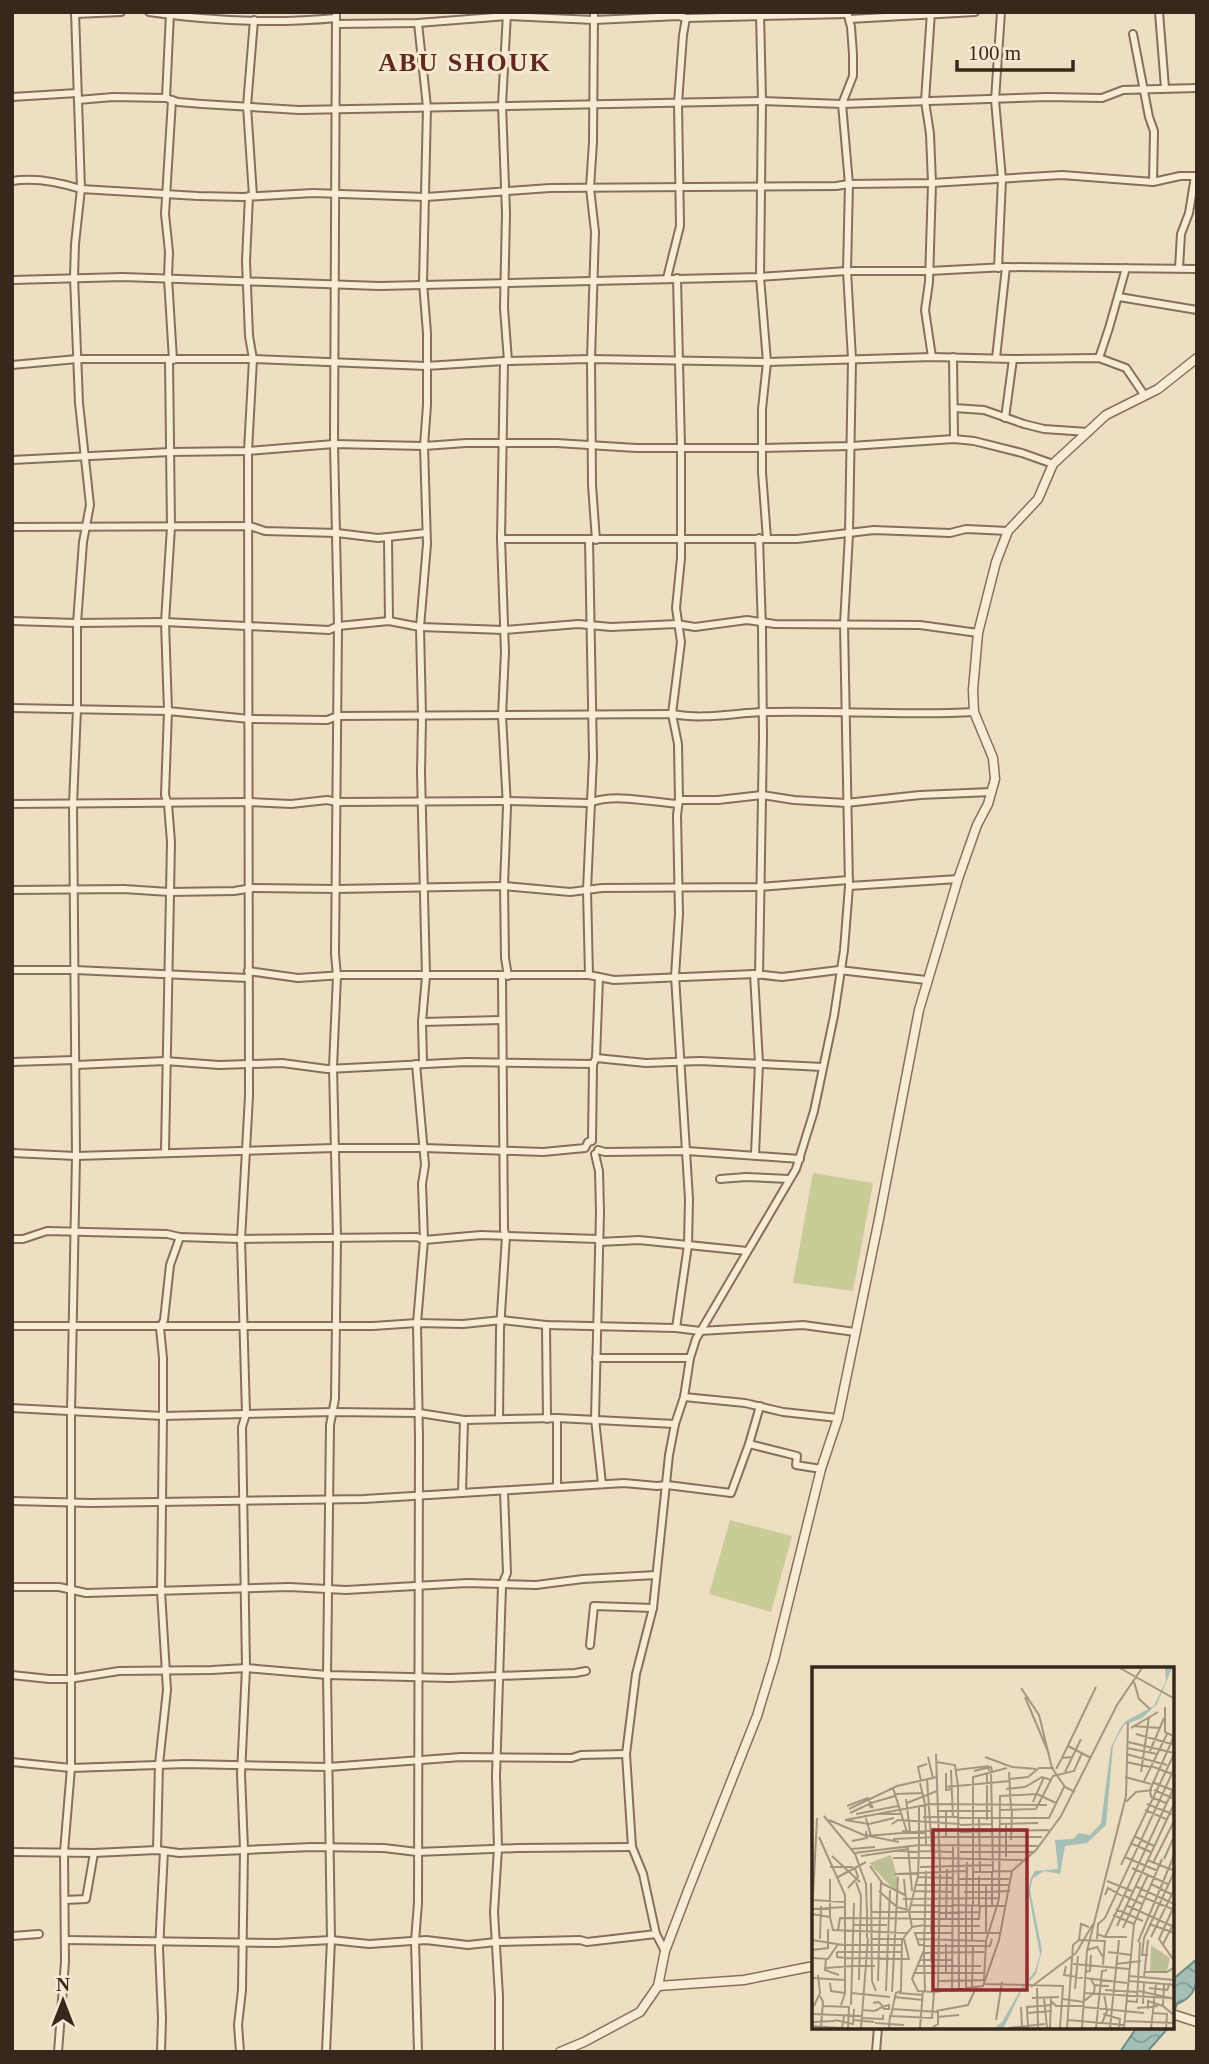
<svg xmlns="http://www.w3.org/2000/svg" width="1209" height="2064" font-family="'Times New Roman',serif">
<defs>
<pattern id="water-waves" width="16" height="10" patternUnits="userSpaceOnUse" patternTransform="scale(1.75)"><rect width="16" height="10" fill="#a4c0b6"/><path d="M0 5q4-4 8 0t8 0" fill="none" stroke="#869c93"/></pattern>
</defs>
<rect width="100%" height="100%" fill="#eedec2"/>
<g fill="#c8cc96">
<path d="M813,1173L873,1183L853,1291L793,1283Z"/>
<path d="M730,1520L792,1536L771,1612L709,1594Z"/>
</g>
<g fill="url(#water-waves)" stroke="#6b8e83" stroke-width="2">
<path d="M1197,1959C1197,1979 1199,1996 1177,2004L1172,2017V1980Z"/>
<path d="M1137,2027H1169L1147,2052H1120Z"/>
</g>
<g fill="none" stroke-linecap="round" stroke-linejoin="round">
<g stroke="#876f59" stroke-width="10">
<g id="minor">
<path d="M149,12C211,21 274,24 336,18"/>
<path d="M594,12L593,142L590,188L595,232L591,359L592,485L596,540"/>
<path d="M760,12L762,101L760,277L767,362L762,409V472L767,539"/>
<path d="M931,12L925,101L930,134L932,183L929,282L925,310L932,357"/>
<path d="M1159,12L1165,88"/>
<path d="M507,13L502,105L506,213L504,308L508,361"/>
<path d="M75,14L121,12"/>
<path d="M849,19L975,12"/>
<path d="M418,23L427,107L423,283L427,333V405L424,446L427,544L420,627L422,716L421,773L426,976L422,1022L423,1063"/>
<path d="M336,24L418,23L507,16L594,20L679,16L686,18L847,14"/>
<path d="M1133,34L1149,117L1154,131L1153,182"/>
<path d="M12,97L77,93"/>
<path d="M166,98L170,13"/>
<path d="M78,100L113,97L166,98L178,102L202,104L299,110L762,101L842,104L1047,97L1102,98L1123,90L1197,88"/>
<path d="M172,100L165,214L169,252L168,278L173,360"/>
<path d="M12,181C35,177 59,182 81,189L198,196L243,197L313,193L426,197L550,188L836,186L849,184L932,183L1062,175L1153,182L1180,176H1197"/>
<path d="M253,196L247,106L254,20"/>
<path d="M998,268L1002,179L995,100L1001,12"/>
<path d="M1179,268L1181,234L1189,213L1195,176"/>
<path d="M667,278L680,226L678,103L683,35L686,18"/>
<path d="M12,280L123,277L379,286L760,277L847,271H929L1006,267L1197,269"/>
<path d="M1119,297L1197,310"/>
<path d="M953,357L954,439"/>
<path d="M996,358L1006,267"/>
<path d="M1099,358L1109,328L1126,268"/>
<path d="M504,361L501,539L505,652L502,716L507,807L504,886L505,958L508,976"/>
<path d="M12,365L77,359H253L426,366L504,361L591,359L767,362L932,357L1013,359L1099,358L1126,368L1145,396"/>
<path d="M954,408L984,410L1024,424L1044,429L1088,432"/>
<path d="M1005,418L1013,359"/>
<path d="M12,460L170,452L248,451L334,444L424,446L466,443H557L636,448H762L851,446L954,439L974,441L1022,453L1053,464"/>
<path d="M12,527L250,526L265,531L337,533L378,538L426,533"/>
<path d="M388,538L389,621"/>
<path d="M759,538L762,629L763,737L759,975"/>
<path d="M501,539H797L874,530L950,533L966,529L1008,531"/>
<path d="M12,621L77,623L165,622L329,630L338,626L389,621L420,627L504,630L578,624L611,627L677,624L695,627L747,620L775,624L920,625L978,633"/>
<path d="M12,708L168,711L250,719L327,720L338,716L672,714C703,720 733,713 764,712C834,710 904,716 974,712"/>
<path d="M679,800H718L762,795L794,800L846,803L920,795L991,792"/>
<path d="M12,804L248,802L291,804L327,800L337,802L506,801L589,803C615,793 651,802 678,804"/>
<path d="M849,886L958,879"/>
<path d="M12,890L124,889L169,892L234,891L253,888L336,889L504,886L570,892L602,888L760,887L849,880"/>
<path d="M12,970H75L248,978"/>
<path d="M248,971L298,978L343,975H589L614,980L754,974L782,977L839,970L926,980"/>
<path d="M754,974L759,1063L755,1154"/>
<path d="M589,975L587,890L593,758L589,540"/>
<path d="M422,1022L501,1020"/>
<path d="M596,1058L646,1063L700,1061L823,1067"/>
<path d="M12,1062L75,1060"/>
<path d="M416,1064L425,1165L422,1184L424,1240L417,1323L419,1438L418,1903L415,1941L418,2052"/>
<path d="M76,1065L165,1061L219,1065L282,1063L327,1069L466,1062L593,1064"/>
<path d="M598,1150L605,1152L687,1151L800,1159"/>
<path d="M165,1151L171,842L168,804L165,795L168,711L165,622L171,527L169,360"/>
<path d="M12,1153L76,1156L334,1148H424L543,1152L585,1148L588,1142L592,1141L593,1064L596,1058L599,977"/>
<path d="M595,1154L599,1171L600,1212L595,1419L602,1484"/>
<path d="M720,1179L746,1177L789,1179"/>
<path d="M12,1239H23L47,1231L167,1234L180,1237L241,1239L417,1237L424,1240L481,1235L598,1239"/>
<path d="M599,1242L639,1240L747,1251"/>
<path d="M546,1325L547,1419"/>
<path d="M12,1326H373L417,1323L463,1324L502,1320L546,1325L676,1328L700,1331L803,1325L855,1332"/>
<path d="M676,1328L688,1245L689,1199L675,976L679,914L677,815L679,800L678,744L672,714L681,642L676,608L681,558V447L677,278"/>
<path d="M596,1358H690"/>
<path d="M684,1397L745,1403L783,1412L838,1418"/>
<path d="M12,1408L163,1416L333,1412L419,1413L464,1420L557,1418L675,1424"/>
<path d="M557,1418V1487"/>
<path d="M499,1419L500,1329L506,1236L504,1230L502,976"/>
<path d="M749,1444L797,1456L796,1465L821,1469"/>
<path d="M462,1493L464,1420"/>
<path d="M12,1501L91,1503L364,1499L624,1483L657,1486L667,1485L731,1493L749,1444L760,1406"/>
<path d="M12,1587H59L86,1593L289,1587L346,1590L467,1583L536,1585L583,1579L656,1575"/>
<path d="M590,1645L594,1606L653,1608"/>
<path d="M12,1675L49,1679H69L119,1671L212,1670L246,1668L327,1675L450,1678L575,1673L586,1671"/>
<path d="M12,1762L71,1768L186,1764L328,1767L461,1757L572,1758L581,1755L626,1754"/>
<path d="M157,1850L159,1764L167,1690L161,1591L163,1416V1358L160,1328L164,1320L170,1265L180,1237"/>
<path d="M12,1852L94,1853L157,1850L179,1853L312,1847L384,1848L417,1852L518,1848L632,1847"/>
<path d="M65,1900L86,1899L94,1853"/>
<path d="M12,1936L39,1934"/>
<path d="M66,1940L276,1943L331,1940L369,1944L426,1940L468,1945L496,1942L580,1940L587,1942L656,1934"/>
<path d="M665,1951L656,1934L643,1874L632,1847L626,1754L636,1674L653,1608L669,1455L675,1424L684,1397L690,1358L696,1339L796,1169L814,1111L834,1016L844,950L849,886L844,624L849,534L852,359L847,271L849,184L842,104L853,76V54L851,27L847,12"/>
<path d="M58,2052L65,1962L64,1852L71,1768V1412L76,1156L73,804L77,709V623L83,542L90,505L79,403L74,277L75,244L81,189L75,12"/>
<path d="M161,2052L162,2018L159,1949L164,1851"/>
<path d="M240,2052L238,2025L242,1990L244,1849L241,1774L246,1668L242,1427L246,1414L241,1239L249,1096L248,451L253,359L249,336L246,261L249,196"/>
<path d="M326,2052L331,1940L327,1675L330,1425L335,1399L337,1237L333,1067L337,976L335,954L338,626L334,444L336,12"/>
<path d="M499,2052V1996L494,1912L498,1848L496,1776L502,1585L507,1573L504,1491"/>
<path d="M876,2052L878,2027"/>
</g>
</g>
<g stroke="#876f59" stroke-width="11">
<g id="tertiary">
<path d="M658,1986L744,1980L814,1966"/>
<path d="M1172,2014L1197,2022"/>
<path d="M560,2052L584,2042L640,2012L658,1986L665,1951L689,1888L757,1716L774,1660L821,1469L838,1418L879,1219L919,1010L958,879L977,825L988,804L995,779L993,758L974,712L973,690L978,633L996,562L1008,531L1038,499L1053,464L1106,415L1158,389L1197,358"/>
</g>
</g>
<use href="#minor" stroke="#f8ecd5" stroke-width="6"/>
<use href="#tertiary" stroke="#f8ecd5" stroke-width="8"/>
</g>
<g text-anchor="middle" stroke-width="6" stroke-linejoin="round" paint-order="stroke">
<g font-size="26" font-weight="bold" letter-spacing="2" fill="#63281d" stroke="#f5e9d1">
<text x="465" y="71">ABU SHOUK</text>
</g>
</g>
<g transform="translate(812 1667)">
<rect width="362" height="362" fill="#eedec2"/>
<path d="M79,188L86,213L84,225L57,196ZM339,278L358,291L355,304H338Z" fill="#bdc095"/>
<path d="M353,1H360L345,37L330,51L312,58L301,78L294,158L275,176L253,179L248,207L232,204L221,211L218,223L230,283L224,307L210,323L192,360L156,361L183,360L190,355L209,322L223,304L228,288L216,223L219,211L223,204L246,202L243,173L261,172L267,166L278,168L289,156L299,80L309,60L314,54L342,39L354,14Z" fill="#a4c0b6"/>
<path fill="none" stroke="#a59580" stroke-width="2" d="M308,1L363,32M322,15L327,32L338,42M209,21L227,48L240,101L253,120L263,125M213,30L237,87M353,40V65L363,70M321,59L348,61M319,61L346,45M324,67L363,78M316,75L362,86M256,79L279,91M315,81L345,87M338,84L352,51M124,87L128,202L126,324M314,87L355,98M116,90L121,111M173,90L200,100L224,102M250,91L284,20M124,95L143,98L146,119L147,324M314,95L338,100M339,99L363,108M244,102L250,91L259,90M139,103L141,151M144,103L176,99L177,104M162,104L179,100L180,104M179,104L181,205M197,105L199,143M253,105L269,72M329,105L337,50M134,106V123L140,122M313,110L339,117M115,112L120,184M198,112L216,110L227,101H242M109,114L106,100L115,97M332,114L355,67M340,115L363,124M108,116L113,137L114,177M134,120L198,114M81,121L95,165M194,122L213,120L230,110L239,113M342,123L363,132M83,127L111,126M94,132L98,164M221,135L232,110M314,135L324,125L340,123M59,136L83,129M95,136L125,124M354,136L339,130L338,123L363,67M335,137L363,148M35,139L56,131L61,141M37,142L85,119L125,110M224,142L241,109L262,104L270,86M187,143L224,142M333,143L354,152M126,144H180M134,144V170M38,146L57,137L59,141M44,147L86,139M65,147H90M53,148L59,169M12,149L43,187L54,217L55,245M111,150H147M147,151H237L252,120M167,151L168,205M17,153L54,169L127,163M33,153L119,137L235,138M33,153L57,157M175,153V107M57,157L82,151M80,157L86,153L148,157M188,157L226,156M148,158L180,157M194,158V190M90,164L113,166M187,164L237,163M148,165L180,164M57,169L87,175M322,169L342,179M7,170L33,228V325M127,170H230M81,172L127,170M199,173L200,143M40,174L55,171L54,164M318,176L339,185M96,180L100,224M39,182L63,180M86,184L107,185M107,184L140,185M148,185H222M42,186L107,178V139M20,189L48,215M49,189L96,182M313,190L346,204M81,191H120M121,191L211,193M161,191V110L195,101M161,191V239M352,192L361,172M335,193L363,204M341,196L363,152M309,198L363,85M58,199L71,217L93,228M18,200H41M108,200L181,198M320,201L356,217M114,204L112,283L100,312L106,324L122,325M120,204V225M160,205L200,204M180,205V239M83,207L155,204M26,210L54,195M105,210L140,211M18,212V250M92,212L95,245M147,212H197M295,214L320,224M44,215L49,229L47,313M59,216L60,314L64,324M339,217L359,227M105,218H197M174,219V266M323,219L362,237M36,221L46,210L43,201M67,224L85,240L96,243M103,224L141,225M152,225H174M174,225L198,224M293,228L296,221L310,229M311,228L330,237M326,228L360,242M91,232L187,231M1,233L33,235M363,237L347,272L363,295M99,238L141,239M141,238L193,239M314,238L360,259M167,239V209M1,242L33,240M304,242L331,254M59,245H95M98,245H127M154,245L155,195M127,246L167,245M154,246V324M0,247L18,250L21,263L95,266M301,248L322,257M0,250L5,151M134,252L135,202M337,257L363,266M42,258H75M113,259H168M305,259L363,135M100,260L97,245L106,209L107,178L227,179M311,261L336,208M26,263L28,251L167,252L168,239M119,266L120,233M148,266H188M285,267L293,270L363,118M293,270H315M339,270L363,221M55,271V245M8,272L9,239M59,272H90M105,272L174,274M285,272L286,257L293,251L363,100M0,273L31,278H89M160,273V239M267,273L269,257L277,260M326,275L363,186M351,277L363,254M112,278H107L103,266H140M113,279H178L180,272M0,283L16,281V262M275,283L285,280L291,290M25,285V290L34,291L97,292L92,272M25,285H89M296,285L319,288M111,286L172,285M112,286L113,325M336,288H330L332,271L363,203M0,291L16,292L26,277M14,291L13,303L27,308M107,293H140M119,295L120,266M261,297L317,302M304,297L329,294M291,298L293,273M41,299H63M105,299H169M254,299L252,308L271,311M13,301L41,299M273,305L278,304L279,288M333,305H355L363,300M101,306H171M134,307V277M317,309L363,313M332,310L336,273M0,311L33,313M273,311L315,316M279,312L282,318L297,319M172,313L174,274L187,232L188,129L225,127L244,136M66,314L69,213M126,314L172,313M317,314L363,318M18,316L19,324L33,326L29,338M173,317L251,319L248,361M352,317L351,339L363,349M219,320L264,286L281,257M225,321L226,361M337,321L355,323L358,316M263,322L266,289M293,323L326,325M74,324L78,223M160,324L161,279M327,324L363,332M80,325L86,210M140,325L141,178M39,326L78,330M87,326L111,328M272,326L357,331M8,329L11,335L9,359M82,330L111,333M220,331L247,330M232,331L235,361M251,332L272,335M239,334L244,339H271M315,334L325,335L328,275M271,335L282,326L283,318M331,337L332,315M39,338L42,236M2,339L8,326L6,308M11,339L38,340M209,340L210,361M272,340L332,346M325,341L346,339M80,342L126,345V357L121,360M336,342V334L351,339M51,343L61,344L65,343L68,341L71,340L73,339L77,338V342H72L71,340L68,336L66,335L61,336M124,344L156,338L163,323M215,346L240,344M340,346L355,347L354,361M0,347L50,349M291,347L308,352L307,361M79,348L84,326L89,324L90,273L100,260L113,258M126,350L147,348M50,351L71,352V348M23,353L41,357L42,342M41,353L62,355M184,353L190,315M256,353L313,358M313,354L363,356M1,355L23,354M63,356L92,358M290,356L295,344L292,327M0,359L30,361L32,349M36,361L37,339M49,361L56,271M77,361L78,349L120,351L122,325L171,319L187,273L200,204L224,183L249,149L305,38L330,1M108,361L111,323M197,361L233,357M216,361L215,340L240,338M238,361L239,330M255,361L261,278L267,273L293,274M270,361L275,284L314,129L316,56M284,361L290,304L295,303M298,361L307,273M312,361L322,257L350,192M339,361L344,317"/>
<path fill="#962930" fill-opacity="0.15" stroke="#962930" stroke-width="3.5" d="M121,163H215V323H121Z"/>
<rect width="362" height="362" fill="none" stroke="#37281d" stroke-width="3.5"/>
</g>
<rect width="1209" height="2064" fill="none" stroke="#37281d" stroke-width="28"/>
<g transform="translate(63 2001)" stroke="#f5e9d1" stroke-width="5" paint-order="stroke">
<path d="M0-5L12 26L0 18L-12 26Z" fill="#37281d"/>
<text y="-10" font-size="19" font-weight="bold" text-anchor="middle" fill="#37281d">N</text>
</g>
<path d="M957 60v10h116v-10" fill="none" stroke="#37281d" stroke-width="3.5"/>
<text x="968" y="60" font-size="21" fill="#37281d" stroke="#f5e9d1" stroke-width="5" paint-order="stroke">100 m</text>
</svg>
